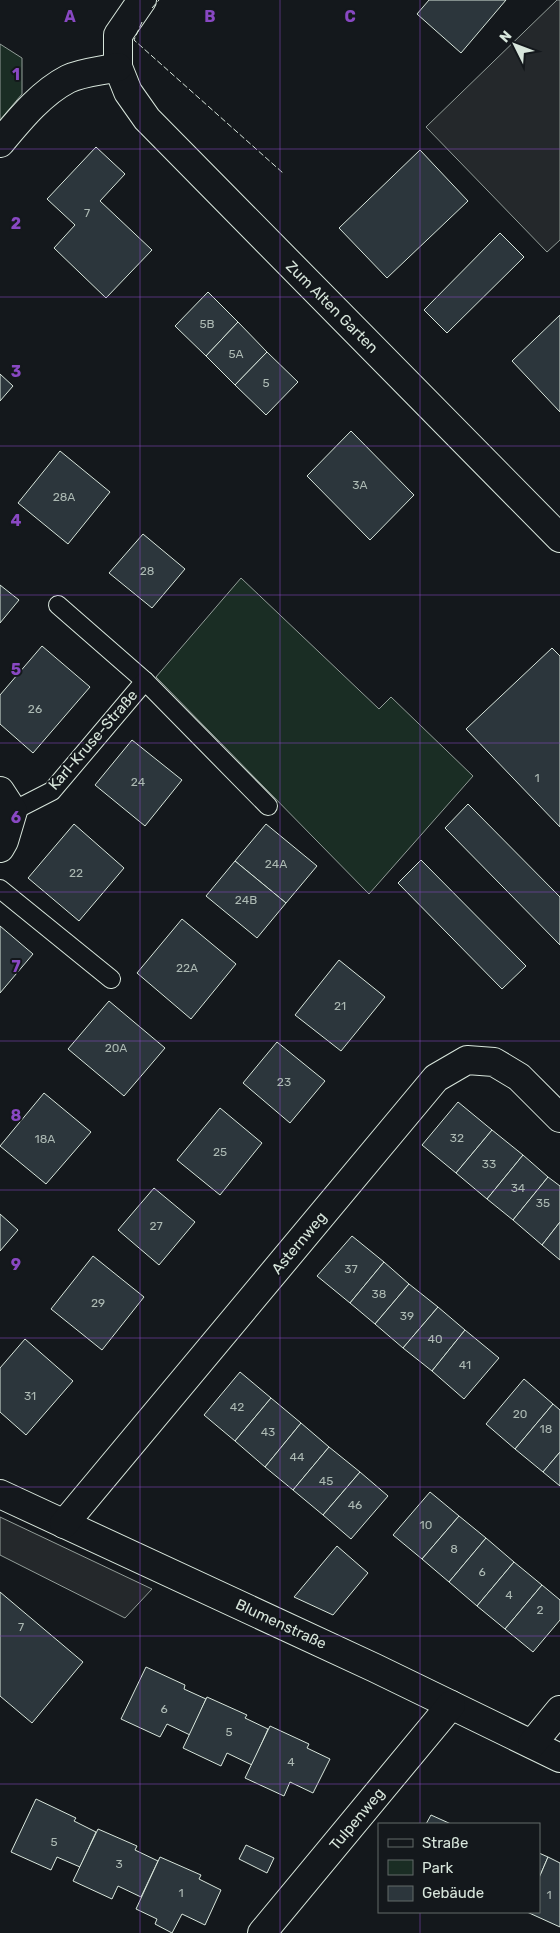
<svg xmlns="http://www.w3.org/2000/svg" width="560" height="1933" font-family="Rubik,sans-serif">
<rect width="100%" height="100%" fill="#14181c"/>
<g fill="#1a2d24" stroke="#939e99">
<path d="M0,44L22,58V94L0,120Z"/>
<path d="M241,578L379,709L391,697L473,776L369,894L156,677Z"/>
</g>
<g fill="#24282b" stroke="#939e99">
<path d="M557,0H560V240L547,252L426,127Z"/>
<path d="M0,1517L152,1589L125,1618L0,1555Z"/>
</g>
<g fill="#2c363c" stroke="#d8e6dc">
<path d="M429,0H506L461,53L417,14Z"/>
<path d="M96,147L125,174L100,201L152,250L106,298L54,248L75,225L47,199Z"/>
<path d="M420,150L468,201L387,278L339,228Z"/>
<path d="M500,233L524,257L447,333L424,310Z"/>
<path d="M208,292L238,322L206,356L175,326Z"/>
<path d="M560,315V412L512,361Z"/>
<path d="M238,322L267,352L235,385L206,356Z"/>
<path d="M267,352L298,382L266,415L235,385Z"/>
<path d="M0,374L13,386L0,401Z"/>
<path d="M351,431L414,495L370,540L307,476Z"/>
<path d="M60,451L110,492L68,544L18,503Z"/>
<path d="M143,534L185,569L152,608L109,573Z"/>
<path d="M0,585L19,600L0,623Z"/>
<path d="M42,646L90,687L33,753L0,724V695Z"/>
<path d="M552,648L560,656V827L466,729Z"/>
<path d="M132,740L182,780L145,826L95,785Z"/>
<path d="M468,804L560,897V945L445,828Z"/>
<path d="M74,824L124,868L79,921L28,878Z"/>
<path d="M266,824L317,866L286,903L235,861Z"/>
<path d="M421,860L526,966L502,989L398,883Z"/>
<path d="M235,861L286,903L257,938L206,896Z"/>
<path d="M182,919L236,964L191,1019L137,973Z"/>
<path d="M0,926L33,954L0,993Z"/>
<path d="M339,960L385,997L341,1051L295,1015Z"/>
<path d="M109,1001L165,1048L124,1096L68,1049Z"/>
<path d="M277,1042L325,1081L290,1123L243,1083Z"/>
<path d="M44,1093L91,1132L46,1184L0,1146Z"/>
<path d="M458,1102L492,1130L456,1173L422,1145Z"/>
<path d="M220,1108L262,1143L220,1195L177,1160Z"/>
<path d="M492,1130L523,1155L487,1199L456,1173Z"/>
<path d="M523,1155L548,1177L513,1220L487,1199Z"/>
<path d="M548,1177L560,1186V1222L542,1245L513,1220Z"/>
<path d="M154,1188L195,1222L159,1265L118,1230Z"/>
<path d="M0,1214L18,1230L0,1251Z"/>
<path d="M560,1222V1260L542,1245Z"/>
<path d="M352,1236L384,1262L350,1303L317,1276Z"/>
<path d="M93,1256L144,1297L102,1350L51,1309Z"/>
<path d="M384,1262L409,1284L375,1324L350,1303Z"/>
<path d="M409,1284L438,1307L403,1348L375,1324Z"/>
<path d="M438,1307L465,1330L432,1371L403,1348Z"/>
<path d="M465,1330L499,1358L464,1399L432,1371Z"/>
<path d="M25,1339L73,1381L26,1435L0,1412V1368Z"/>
<path d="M240,1372L271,1398L235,1441L204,1415Z"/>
<path d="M524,1379L553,1404L515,1449L486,1424Z"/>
<path d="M271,1398L301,1423L265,1467L235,1441Z"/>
<path d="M553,1404L560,1410V1452L543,1472L515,1449Z"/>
<path d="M301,1423L329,1447L293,1490L265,1467Z"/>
<path d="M329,1447L360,1472L323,1515L293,1490Z"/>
<path d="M560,1452V1486L543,1472Z"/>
<path d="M360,1472L388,1496L351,1539L323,1515Z"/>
<path d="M430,1492L459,1516L422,1559L393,1535Z"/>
<path d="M459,1516L486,1538L449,1582L422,1559Z"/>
<path d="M486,1538L514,1562L477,1606L449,1582Z"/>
<path d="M337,1546L368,1573L333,1615L294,1597Z"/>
<path d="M514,1562L542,1585L505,1629L477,1606Z"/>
<path d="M542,1585L560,1600V1620L533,1652L505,1629Z"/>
<path d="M0,1592L83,1662L32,1723L0,1696Z"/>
<path d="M146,1667L185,1685L184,1689L206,1699L190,1735L167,1724L160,1737L121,1719Z"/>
<path d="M207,1697L247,1715L245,1718L268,1729L252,1765L227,1753L221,1766L183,1748Z"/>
<path d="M270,1726L309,1744L307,1748L330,1759L313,1793L290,1782L284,1796L245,1778Z"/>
<path d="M36,1799L76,1818L74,1821L96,1832L80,1867L57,1857L51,1870L11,1852Z"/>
<path d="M431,1815L451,1824H426Z"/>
<path d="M98,1829L137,1846L135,1850L158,1861L141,1897L118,1886L112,1899L73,1881Z"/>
<path d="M246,1845L274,1858L267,1873L239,1859Z"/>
<path d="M539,1853L548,1857L539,1878Z"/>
<path d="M160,1857L201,1875L199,1879L221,1890L205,1925L182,1914L172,1933L155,1924L157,1919L136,1909Z"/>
<path d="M548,1857L560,1863V1927L527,1912H539V1878Z"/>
</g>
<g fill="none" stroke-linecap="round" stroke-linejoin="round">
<g stroke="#d8e6dc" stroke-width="20">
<g id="service">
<path d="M58,605L145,681"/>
<path d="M13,811L52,791L145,681L268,806"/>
<path d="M0,889L111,979"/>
</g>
</g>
<g stroke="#d8e6dc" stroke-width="30">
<g id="minor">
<path d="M142,0L118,35V67L128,92L147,119L560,538"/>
<path d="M0,143C20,119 41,93 68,79C83,72 103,71 118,67"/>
<path d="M0,791L13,811L4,841L0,848"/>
<path d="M0,1494L375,1668L560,1758"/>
<path d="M64,1524L436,1078L467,1060L494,1062L519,1077L560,1118"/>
<path d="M532,1744L560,1710"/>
<path d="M262,1933L451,1705"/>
</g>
</g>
<use href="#service" stroke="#14181c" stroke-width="18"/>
<use href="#minor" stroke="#14181c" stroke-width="28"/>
<g stroke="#d8e6dc" stroke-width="1" stroke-dasharray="6 2.5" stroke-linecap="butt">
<path d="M152,8L159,0"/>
<path d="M142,22L134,40L283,173"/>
</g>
</g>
<path fill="none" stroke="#8948c3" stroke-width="1" stroke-opacity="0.55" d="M140,0V1933M280,0V1933M420,0V1824M0,149H560M0,297H560M0,446H560M0,595H560M0,743H560M0,892H560M0,1041H560M0,1190H560M0,1338H560M0,1487H560M0,1636H560M0,1784H560M420,1912V1933"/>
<g text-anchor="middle" stroke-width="4" stroke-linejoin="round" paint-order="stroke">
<g font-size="12" fill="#adbab4">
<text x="87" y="217">7</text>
<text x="207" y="328">5B</text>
<text x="236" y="358">5A</text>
<text x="266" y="387">5</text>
<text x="360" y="489">3A</text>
<text x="64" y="501">28A</text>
<text x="147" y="575">28</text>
<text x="35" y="713">26</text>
<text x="537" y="782">1</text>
<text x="138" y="786">24</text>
<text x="276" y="868">24A</text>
<text x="76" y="877">22</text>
<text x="246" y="904">24B</text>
<text x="187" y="972">22A</text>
<text x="340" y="1010">21</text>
<text x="116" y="1052">20A</text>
<text x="284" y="1086">23</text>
<text x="457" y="1142">32</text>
<text x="45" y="1143">18A</text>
<text x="220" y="1156">25</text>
<text x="489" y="1168">33</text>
<text x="518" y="1192">34</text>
<text x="543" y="1207">35</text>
<text x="156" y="1230">27</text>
<text x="351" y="1273">37</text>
<text x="379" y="1298">38</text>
<text x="98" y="1307">29</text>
<text x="407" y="1320">39</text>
<text x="435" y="1343">40</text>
<text x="465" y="1369">41</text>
<text x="30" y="1400">31</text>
<text x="237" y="1411">42</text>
<text x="520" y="1418">20</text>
<text x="546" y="1433">18</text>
<text x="268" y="1436">43</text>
<text x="297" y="1461">44</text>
<text x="326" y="1485">45</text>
<text x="355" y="1509">46</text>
<text x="426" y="1529">10</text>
<text x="454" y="1553">8</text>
<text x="482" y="1576">6</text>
<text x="509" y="1599">4</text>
<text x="540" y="1614">2</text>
<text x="21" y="1631">7</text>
<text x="164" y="1713">6</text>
<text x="229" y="1736">5</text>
<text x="291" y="1766">4</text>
<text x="54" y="1846">5</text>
<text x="119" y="1868">3</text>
<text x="181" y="1897">1</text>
<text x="549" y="1899">1</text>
</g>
<g font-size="15" fill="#d8e6dc" stroke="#14181c">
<text transform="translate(332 307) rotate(45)" y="5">Zum Alten Garten</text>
<text transform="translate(93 740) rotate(-49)" y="5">Karl-Kruse-Straße</text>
<text transform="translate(299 1243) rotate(-50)" y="5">Asternweg</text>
<text transform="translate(281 1624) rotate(25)" y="5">Blumenstraße</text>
<text transform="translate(357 1819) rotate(-50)" y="5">Tulpenweg</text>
</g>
</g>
<g font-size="16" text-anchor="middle" font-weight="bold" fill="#8948c3" stroke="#14181c" stroke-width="4" stroke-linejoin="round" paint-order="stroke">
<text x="70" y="22">A</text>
<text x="210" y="22">B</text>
<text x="350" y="22">C</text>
<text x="16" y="80">1</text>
<text x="16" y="229">2</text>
<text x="16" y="377">3</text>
<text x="16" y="526">4</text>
<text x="16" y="675">5</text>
<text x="16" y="823">6</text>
<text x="16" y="972">7</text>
<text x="16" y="1121">8</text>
<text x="16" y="1270">9</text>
</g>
<rect x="378" y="1823" width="162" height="90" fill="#14181c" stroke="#626a69"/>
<rect x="388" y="1839" width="25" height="8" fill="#14181c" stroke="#626a69"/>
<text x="422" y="1848" font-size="15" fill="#d8e6dc">Straße</text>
<rect x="388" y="1860" width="25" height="15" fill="#1a2d24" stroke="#626a69"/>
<text x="422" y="1873" font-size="15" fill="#d8e6dc">Park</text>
<rect x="388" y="1886" width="25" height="15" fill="#2c363c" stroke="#626a69"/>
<text x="422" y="1898" font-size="15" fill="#d8e6dc">Gebäude</text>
<g transform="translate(515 45) rotate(312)" stroke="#14181c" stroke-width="4" paint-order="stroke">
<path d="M0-4L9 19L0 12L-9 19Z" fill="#d8e6dc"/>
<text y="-8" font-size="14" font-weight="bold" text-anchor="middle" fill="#d8e6dc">N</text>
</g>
</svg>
